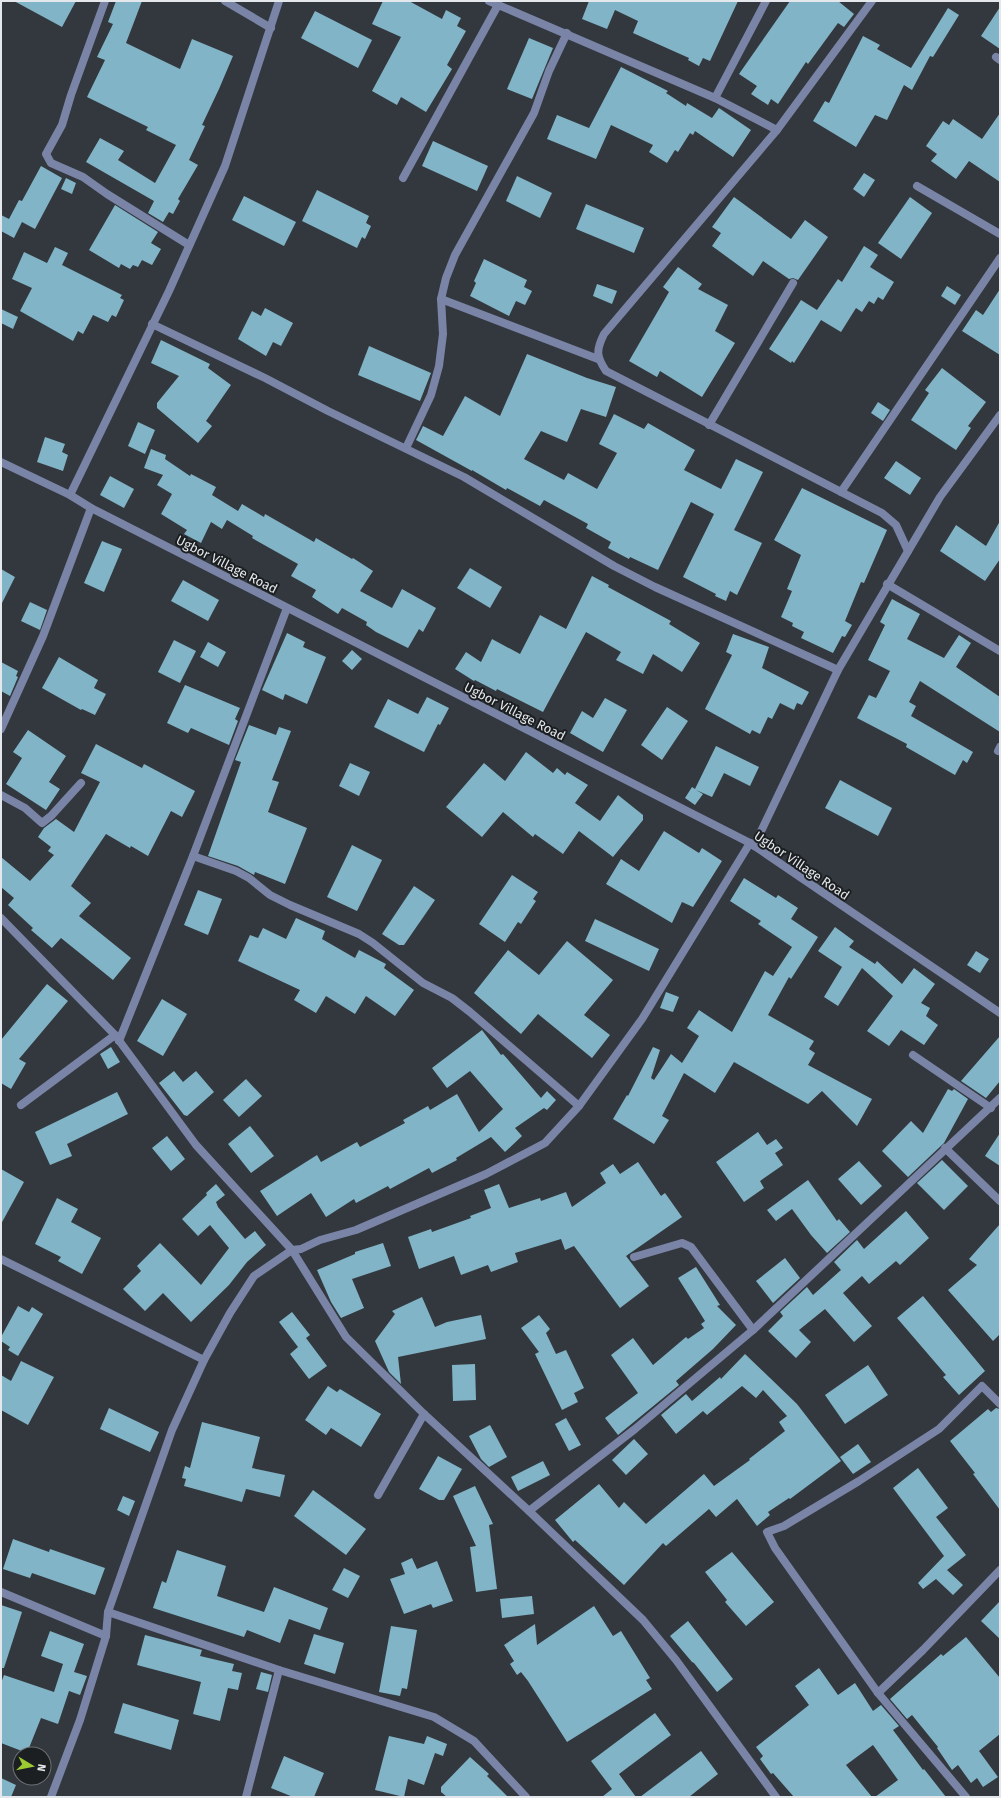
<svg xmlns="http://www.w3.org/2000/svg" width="1001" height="1798" font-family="'Fira Sans',sans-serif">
<rect width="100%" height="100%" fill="#32383d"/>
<g fill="#82b4c7">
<path d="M14,1H76L62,27Z"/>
<path d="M116,1H142L126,43L180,69L192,39L233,56L219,89L202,125L205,126L189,160L198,165L178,199L180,201L173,214L169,212L163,222L148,213L154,201L86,162L100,138L124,151L118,160L155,183L176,145L146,130L148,127L87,97L105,60L97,57L113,24L108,22Z"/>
<path d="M383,1H409L442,19L446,10L461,18L457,26L466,31L447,65L452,69L426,112L401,97L397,105L372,91L401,37L372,24Z"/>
<path d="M589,1H738L710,61L703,58L699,66L688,60L689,58L633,33L638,21L615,10L607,29L582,19Z"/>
<path d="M790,1H838L854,14L844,27L838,23L808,64L806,62L778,104L771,99L768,105L751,94L757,86L739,74Z"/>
<path d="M1000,7V49L981,36Z"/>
<path d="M948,8L959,15L933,57L930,56L912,90L904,85L887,120L875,115L856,147L813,121L825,101L829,103L863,36L880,45L877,49L911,68Z"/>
<path d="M315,11L372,40L358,68L301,38Z"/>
<path d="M529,38L553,48L532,99L507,89Z"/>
<path d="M621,67L668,91L666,93L686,106L687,103L712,118L719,108L751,130L733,157L695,131L693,135L690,133L678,152L675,150L667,163L649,152L653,145L611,125L596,159L547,139L557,115L589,128Z"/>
<path d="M1000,113V182L969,161L956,179L931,161L937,154L926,146L943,121L949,125L953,119L982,139Z"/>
<path d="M433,141L488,166L477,191L422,166Z"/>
<path d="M41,166L62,178L35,229L22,222L14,238L1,231V215L9,219L19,200L22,201Z"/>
<path d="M864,173L875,180L864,197L853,189Z"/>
<path d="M517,176L552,193L540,218L506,201Z"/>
<path d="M66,178L76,183L72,194L61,189Z"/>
<path d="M317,190L369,216L366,223L371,226L365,239L362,237L357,248L302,221Z"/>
<path d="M244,196L296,222L284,246L232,220Z"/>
<path d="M734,197L791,239L805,220L828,237L798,280L793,278L789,279L763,261L753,276L712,246L721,233L712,227Z"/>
<path d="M910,197L932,213L901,259L878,243Z"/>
<path d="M586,204L644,228L634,253L576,229Z"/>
<path d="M115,205L158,232L151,243L161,249L152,265L142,260L138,267L133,265L130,269L121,264L119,268L89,250Z"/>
<path d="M864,246L878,255L870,267L894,282L883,300L878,297L874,304L869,301L862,312L856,308L841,332L821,320L794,363L792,361L791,363L769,349L801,300L817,310L838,279L842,282Z"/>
<path d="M55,247L68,253L62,265L122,295L120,298L124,300L116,317L112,315L108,322L93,315L83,334L78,331L73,341L20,311L32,288L12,279L24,252L47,263Z"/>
<path d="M484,259L527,280L524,287L532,291L525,305L516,301L509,316L470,296L476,283L474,281Z"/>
<path d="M678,267L702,284L698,289L728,305L715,331L735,343L702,397L660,371L657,377L629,361L669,292L663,287Z"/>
<path d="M597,284L617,291L612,304L593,296Z"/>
<path d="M947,286L961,295L955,305L941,296Z"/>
<path d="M1000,289V355L962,331L976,310L983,315Z"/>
<path d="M265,308L293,323L281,346L273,342L266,356L238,339L252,311L261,316Z"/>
<path d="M1,309L18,317L13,329L1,323Z"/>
<path d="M161,340L210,364L208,368L231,385L206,421L212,426L198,443L157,408V403L179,376L151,363Z"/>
<path d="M369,346L431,373L420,401L358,375Z"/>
<path d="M527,354L587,378L616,387L606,417L581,409L567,442L541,431L524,459L564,480L568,473L597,489L617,453L599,444L614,414L644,429L648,423L695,450L684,470L721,489L736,459L763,472L734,530L762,543L737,595L730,591L726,601L715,596L716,594L683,577L714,514L691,502L658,570L630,557L629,559L608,548L611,542L586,528L588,524L544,500L540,506L507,488L506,490L472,470V471L416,440L423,426L443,436L465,396L500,416Z"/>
<path d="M942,368L986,402L968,426L971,428L956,450L911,420L929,393L925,390Z"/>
<path d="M878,402L890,410L883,421L871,413Z"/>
<path d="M138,422L155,430L145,454L128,446Z"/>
<path d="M45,437L65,444L62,452L68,455L63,471L37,462Z"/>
<path d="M151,449L166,455L165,459L190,476L191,474L216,487L212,495L238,511L242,504L264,517L265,514L314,542L316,538L352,559L353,558L373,571L360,591L392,608L402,589L436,608L423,632L419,629L408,648L376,632L366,625L367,622L342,608L338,614L312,597L316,590L291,576L298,564L252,538L253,536L227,520L222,529L211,522L201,543L184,534L187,530L161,514L172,494L157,485L163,475L144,468Z"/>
<path d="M896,461L921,478L910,495L884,478Z"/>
<path d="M110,476L134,489L124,508L100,495Z"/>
<path d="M802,488L887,530L864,583L861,582L845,621L852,625L845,637L842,636L833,653L801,638L804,632L792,626L793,623L781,617L792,591L787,589L801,555L774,540Z"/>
<path d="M1000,521V559L985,581L940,551L956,525L986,546Z"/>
<path d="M102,541L122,549L104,592L84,583Z"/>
<path d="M470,568L502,587L490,608L457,588Z"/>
<path d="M1,569L15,577L1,605Z"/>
<path d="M592,576L609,585L608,587L671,621L669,624L700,643L682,672L653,654L643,674L616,660L621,652L586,632L543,712L497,689L496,691L475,680L474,681L455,669L466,652L481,662L492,639L520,654L540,615L566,629Z"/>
<path d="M183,580L219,600L208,621L171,601Z"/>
<path d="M892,599L920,614L907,639L944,658L959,635L971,643L956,667L1000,697V732L920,681L909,702L916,706L911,716L973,752L967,763L963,760L955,775L906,747L907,744L857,718L869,695L876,698L890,671L868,660L885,625L880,622Z"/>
<path d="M30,602L47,610L40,630L21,621Z"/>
<path d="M287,633L305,642L303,647L326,657L307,704L285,694L283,700L262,690Z"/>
<path d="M733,634L769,647L762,668L809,692L802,705L797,703L794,710L780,703L772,719L768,717L760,734L752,730L750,734L705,709L732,655L726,652Z"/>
<path d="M174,640L196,651L180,683L158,672Z"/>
<path d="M208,642L226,652L218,667L200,657Z"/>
<path d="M352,650L362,659L352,670L342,661Z"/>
<path d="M59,657L98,680L94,688L106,694L95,715L82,709L81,710L42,688Z"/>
<path d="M1,662L18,671L16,676L18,677L10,696L1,691Z"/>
<path d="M185,685L240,708L235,719L238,721L229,745L191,728L188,733L167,723Z"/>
<path d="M427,697L449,708L440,725L438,724L424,752L374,727L388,699L418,714Z"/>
<path d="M605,698L627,710L603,752L570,733L582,711L593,718Z"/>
<path d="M667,707L688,721L662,760L641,745Z"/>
<path d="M249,725L276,735L279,727L291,731L272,780L279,782L268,812L307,828L285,884L255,872L254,875L238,866L208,856L241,762L235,760Z"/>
<path d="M28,730L66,756L49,782L60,789L46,810L6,784L22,758L13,752Z"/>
<path d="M96,744L142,768L144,764L195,791L182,817L171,811L148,856L131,846L130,848L106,834L71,886L91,903L79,916L131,958L113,980L61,938L52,948L31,930L33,928L8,905L14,898L1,887V857L30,881L54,855L48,851L51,847L38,837L44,828L56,819L74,832L100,782L81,773Z"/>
<path d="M716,746L759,767L750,786L724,773L712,797L696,790L703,794L695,805L685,798L692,787L695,789Z"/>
<path d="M526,752L553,773L557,768L565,775L567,772L588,785L575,803L600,821L618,795L643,815V820L613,857L579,831L563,854L535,834L533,837L503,812L482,837L446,807L484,763L505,781Z"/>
<path d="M350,763L370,772L359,796L339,786Z"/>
<path d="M840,780L892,808L878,836L825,808Z"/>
<path d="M664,831L699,853L702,848L722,861L693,907L682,902L672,923L606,884L621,859L639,871Z"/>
<path d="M352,845L382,860L357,911L327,897Z"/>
<path d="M512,875L538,892L533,899L536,901L521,924L518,922L505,942L479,924Z"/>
<path d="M744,878L776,898L778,895L798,908L791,919L818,937L791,979L789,977L768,1015L814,1041L809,1049L815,1053L808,1065L872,1099L857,1126L822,1091L808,1104L734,1062L715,1093L684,1073L662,1116L669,1120L654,1144L613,1119L627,1095L628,1096L653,1047L660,1050L651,1078L654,1080L671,1054L682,1063L699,1036L687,1028L699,1010L732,1032L765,971L773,976L792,947L758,924L761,921L730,901Z"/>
<path d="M414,886L435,900L404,945H399L382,934Z"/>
<path d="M198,890L222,899L208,935L184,925Z"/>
<path d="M296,918L325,931L322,939L355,958L359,950L386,964L384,968L414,990L395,1016L366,996L355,1014L326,996L316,1013L294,1000L300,990L238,961L250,935L258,938L263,928L286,939Z"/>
<path d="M595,919L659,949L649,971L585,941Z"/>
<path d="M835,927L854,941L849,947L875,964L877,961L902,984L914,968L935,984L921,1003L930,1008L926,1016L938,1025L924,1045L901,1030L889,1046L867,1031L893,996L862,968L838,1006L824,997L842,967L818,951Z"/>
<path d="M567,941L613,980L584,1015L610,1035L592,1058L538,1014L521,1034L474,993L508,950L539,975Z"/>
<path d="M976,951L989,959L980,973L967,965Z"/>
<path d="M47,984L68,1001L19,1059L26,1063L11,1089L1,1083V1040Z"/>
<path d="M666,992L679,997L673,1012L660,1008Z"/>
<path d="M162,999L187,1014L163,1056L137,1041Z"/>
<path d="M482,1030L501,1055L503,1054L541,1098L547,1091L556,1100L547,1110L544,1108L515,1128L522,1136L505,1152L491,1137L456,1158L457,1160L432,1173L429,1168L390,1189L388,1186L356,1203L354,1199L326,1217L311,1193L277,1216L260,1191L317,1155L321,1162L357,1142L360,1147L405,1123L403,1120L428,1106L430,1110L457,1094L479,1132L503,1109L470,1071L447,1088L432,1068Z"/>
<path d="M1000,1036V1081L986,1098L961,1081Z"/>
<path d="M111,1047L120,1062L108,1069L100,1054Z"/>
<path d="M174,1071L183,1082L196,1071L214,1092L187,1116L184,1115L159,1083Z"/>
<path d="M246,1079L262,1096L239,1117L223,1100Z"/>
<path d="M948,1089L952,1091L954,1089L968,1099L944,1143L908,1177L882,1151L911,1121L923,1133Z"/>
<path d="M117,1092L128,1114L67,1144L72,1156L50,1165L35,1132Z"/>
<path d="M250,1126L274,1156L251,1173L228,1144Z"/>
<path d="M758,1132L767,1145L776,1139L783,1148L775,1153L783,1165L760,1181L764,1188L744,1202L716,1162Z"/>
<path d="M1000,1133V1166L985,1156Z"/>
<path d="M167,1136L185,1159L171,1171L152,1148Z"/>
<path d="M942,1160L968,1186L944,1210L917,1183Z"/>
<path d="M859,1161L882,1186L861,1205L838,1179Z"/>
<path d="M638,1162L661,1196L665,1193L682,1217L626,1256L649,1286L620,1308L574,1246L565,1250L561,1239L515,1253L518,1262L491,1272L488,1265L461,1275L454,1256L419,1269L408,1237L431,1229L432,1232L471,1218L470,1216L491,1208L484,1190L499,1184L509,1208L540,1198L541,1201L566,1192L572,1207L606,1183L600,1173L613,1164L620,1174Z"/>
<path d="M1,1169L24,1182L1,1224Z"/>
<path d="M808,1180L837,1221L839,1219L850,1232L827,1253L811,1235L792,1209L776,1221L767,1210Z"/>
<path d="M216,1184L225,1195L216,1202L218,1207L245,1239L255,1231L266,1245L247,1262L229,1285L191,1322L163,1293L145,1311L123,1289L141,1271L137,1266L160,1243L201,1285L229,1248L210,1225L198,1236L182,1219L207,1195L206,1193Z"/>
<path d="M57,1198L78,1209L71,1222L101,1238L82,1274L58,1261L61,1257L35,1244Z"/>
<path d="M906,1211L929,1238L900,1265L896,1261L869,1284L862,1276L843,1293L872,1326L854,1342L825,1309L799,1330L811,1342L796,1358L768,1331L783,1316L780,1312L807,1287L813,1295L841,1270L834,1262L857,1240L864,1249Z"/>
<path d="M1000,1224V1334L993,1341L948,1290L977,1265L969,1259Z"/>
<path d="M383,1243L391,1266L352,1279L364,1308L341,1318L331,1302L317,1270L355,1254V1252Z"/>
<path d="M785,1258L800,1278L773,1303L756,1281Z"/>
<path d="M696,1267L720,1305L717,1306L736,1325L713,1349L676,1381L679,1385L618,1435L605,1418L638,1393L611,1355L633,1338L653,1365L686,1337L688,1339L704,1328L701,1324L705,1321L678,1278Z"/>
<path d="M923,1296L985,1371L959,1395L943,1377L946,1375L897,1318Z"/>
<path d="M422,1297L435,1327L447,1322L481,1315L486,1339L398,1357L401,1384L389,1372L375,1341L395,1314L392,1311Z"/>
<path d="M18,1306L29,1312L32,1307L43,1314L18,1356L8,1350L10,1347L1,1341V1337Z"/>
<path d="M292,1312L310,1335L306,1338L327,1366L309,1379L290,1354L298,1347L279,1322Z"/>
<path d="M539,1315L550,1329L546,1333L556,1354L566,1350L584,1388L574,1393L578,1402L562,1410L535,1354L539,1352L521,1328Z"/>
<path d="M745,1354L797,1404L841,1461L790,1499L789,1498L768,1512L770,1515L757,1526L737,1499L716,1517L709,1509L666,1546L663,1543L624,1585L575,1540L573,1542L555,1520L599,1484L619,1508L624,1502L646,1524L704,1474L714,1486L750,1460L749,1459L785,1431L779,1422L787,1416L763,1390L756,1398L742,1386L707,1415L703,1411L676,1434L661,1415L686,1394L692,1401L720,1377L721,1379Z"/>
<path d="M21,1361L54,1377L28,1425L1,1410V1375L11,1381Z"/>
<path d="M475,1364L476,1400L453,1401L452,1365Z"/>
<path d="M868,1365L888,1395L845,1424L825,1395Z"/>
<path d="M328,1386L337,1392L340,1389L381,1414L361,1447L331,1428L326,1435L305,1420Z"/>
<path d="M109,1408L159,1432L150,1452L100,1429Z"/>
<path d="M996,1408L1000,1409V1510L973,1474L975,1473L950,1441L988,1409L991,1412Z"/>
<path d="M566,1418L581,1445L569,1451L555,1424Z"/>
<path d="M202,1422L260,1437L252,1468L285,1475L280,1497L246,1489L242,1502L184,1486L186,1479L182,1478L185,1466L190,1468Z"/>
<path d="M490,1425L507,1457L489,1467L481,1459L469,1436Z"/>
<path d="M634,1439L648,1454L626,1475L612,1460Z"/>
<path d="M858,1444L871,1462L853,1474L840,1457Z"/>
<path d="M438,1456L462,1469L444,1500H439L419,1489Z"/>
<path d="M543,1461L550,1475L518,1491L511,1477Z"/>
<path d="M918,1468L948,1508L936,1517L966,1555L947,1570L963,1585L953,1595L936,1579L923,1589L918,1583L944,1556L893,1488Z"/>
<path d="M475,1486L493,1524L489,1525L497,1589L476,1592L470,1547L476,1546L453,1496Z"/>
<path d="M313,1490L366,1529L346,1555L294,1516Z"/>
<path d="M123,1496L135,1501L129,1516L117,1510Z"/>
<path d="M13,1539L49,1552L50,1549L105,1568L95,1595L32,1573L30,1578L3,1569Z"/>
<path d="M177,1550L226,1566L217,1596L264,1612L274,1587L328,1608L320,1630L289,1619L280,1643L247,1630L244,1637L153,1608L162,1581L166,1583Z"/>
<path d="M732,1552L774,1602L746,1626L725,1602L727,1600L705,1572Z"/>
<path d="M412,1558L417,1569L437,1561L453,1601L433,1608L431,1604L404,1614L390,1579L405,1574L401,1563Z"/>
<path d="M344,1568L360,1576L348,1598L332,1590Z"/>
<path d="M532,1596L534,1614L502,1618L500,1599Z"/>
<path d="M1000,1601V1639L981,1621Z"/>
<path d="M1,1605L22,1612L4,1668H1Z"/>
<path d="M594,1606L613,1636L621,1631L650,1678L646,1680L652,1689L567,1742L528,1681L521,1672L517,1675L510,1664L514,1661L504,1645L535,1624L537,1645Z"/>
<path d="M688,1621L733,1679L717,1692L694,1663L692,1662L670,1636Z"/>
<path d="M391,1626L417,1630L407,1689L402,1688L400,1696L379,1692Z"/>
<path d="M50,1631L84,1644L74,1672L87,1676L80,1695L69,1691L58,1724L41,1718L27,1753L1,1743V1683L4,1675L54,1692L63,1664L41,1656Z"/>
<path d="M314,1634L344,1643L335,1674L304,1664Z"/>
<path d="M145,1635L202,1650L200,1656L234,1664L232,1671L242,1673L238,1690L228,1688L220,1721L193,1714L201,1682L137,1665Z"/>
<path d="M966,1637L1000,1678V1734L979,1751L998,1777L983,1787L977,1778L971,1783L958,1765L952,1770L937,1748L938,1747L912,1715L907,1719L890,1699L941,1654L943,1656Z"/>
<path d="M819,1668L838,1695L855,1683L873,1711L881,1705L899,1726L893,1730L923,1770L924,1769L946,1797H875L898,1780L873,1745L846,1765L872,1797H794L773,1773L771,1774L760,1759L763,1756L756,1747L809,1705L795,1686Z"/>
<path d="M261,1672L272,1675L268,1692L256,1689Z"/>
<path d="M123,1703L179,1720L171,1750L114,1733Z"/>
<path d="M655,1713L671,1735L619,1774L636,1797H602L612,1789L591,1761Z"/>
<path d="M389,1736L424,1744L427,1736L447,1744L443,1756L435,1753L424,1785L408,1779L404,1797L375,1790Z"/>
<path d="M701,1751L718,1774L689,1797H640Z"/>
<path d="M284,1756L324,1773L314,1797H293L271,1788Z"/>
<path d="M470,1757L489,1774L487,1776L508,1797H447L441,1792V1787Z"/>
<path d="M1,1778L16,1785L11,1797H1Z"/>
</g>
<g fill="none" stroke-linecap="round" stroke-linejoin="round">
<g stroke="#7a84a7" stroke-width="8">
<path d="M996,57L1000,60"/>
<path d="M715,98L766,1"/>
<path d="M917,186L1000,234"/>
<path d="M441,299L598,359"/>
<path d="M709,425L793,283"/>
<path d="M406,448L431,395L439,366L443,334L441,299L446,278L455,255L534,113L549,71L567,33"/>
<path d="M1,795L25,808L42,823L51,816L81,783"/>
<path d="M193,856L236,871L249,878L270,895L290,905L359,934L373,943L423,983L452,998L470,1012L579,1106"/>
<path d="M913,1055L991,1108"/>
<path d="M634,1257L682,1243L691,1247L753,1330"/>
<path d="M378,1495L424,1414"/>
</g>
<g stroke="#7a84a7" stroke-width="8">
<path d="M105,1L71,95L62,125L46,154L51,163L83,177L107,194L189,245"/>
<path d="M225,1L271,28"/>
<path d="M489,1L715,98L777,130"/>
<path d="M872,1L777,130L604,334C596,350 596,356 606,371L882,513L896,525L908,551"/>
<path d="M403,178L498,5"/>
<path d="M152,324L265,378L328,411L464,477L614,566L655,587L838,670"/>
<path d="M841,492L1000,258"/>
<path d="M70,495L169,291L225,166L279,1"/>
<path d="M887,584L1000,651"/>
<path d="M1,729L43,636L91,508"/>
<path d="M998,751L1000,747"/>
<path d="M754,846L838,670L940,497L1000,415"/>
<path d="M1,918L115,1035L196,1145L292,1250L346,1337L424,1414L529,1511L643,1620L676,1660L776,1797"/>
<path d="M119,1041L193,856L287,608"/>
<path d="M21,1105L115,1035"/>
<path d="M945,1148L1000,1201"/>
<path d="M1,1259L204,1360"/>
<path d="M529,1511L635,1429L753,1330L1000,1098"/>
<path d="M1,1592L106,1636"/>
<path d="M108,1612L279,1670L246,1797"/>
<path d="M279,1670L434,1717L474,1741L526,1797"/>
<path d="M878,1693L923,1650L1000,1570"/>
<path d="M51,1797L80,1720L106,1636L108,1612L172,1430L204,1360L230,1313L254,1276L292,1250L301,1249L320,1240L356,1230L486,1174L545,1143L579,1106L642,1019L750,843"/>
<path d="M966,1797L878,1693L775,1548L767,1532L784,1526L859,1481L939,1429L982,1386L1000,1404"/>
</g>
<path stroke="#7a84a7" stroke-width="8" d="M1,462L70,495L91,508L750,843L1000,1013"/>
</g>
<g text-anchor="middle" stroke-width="4" stroke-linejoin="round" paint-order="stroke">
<g font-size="13" fill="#e4e7eb" stroke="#1c1f21">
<text transform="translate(227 564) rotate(27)" y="5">Ugbor Village Road</text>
<text transform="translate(515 711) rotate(27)" y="5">Ugbor Village Road</text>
<text transform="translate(802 865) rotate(34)" y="5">Ugbor Village Road</text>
</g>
</g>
<rect width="1001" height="1798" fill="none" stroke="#e4e7eb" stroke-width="4"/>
<g transform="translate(32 1766) rotate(100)"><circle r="19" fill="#1c1f21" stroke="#6c6f72"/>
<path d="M0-3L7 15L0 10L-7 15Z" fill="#9cca32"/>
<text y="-6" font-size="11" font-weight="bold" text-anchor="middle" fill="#e4e7eb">N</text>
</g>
</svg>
